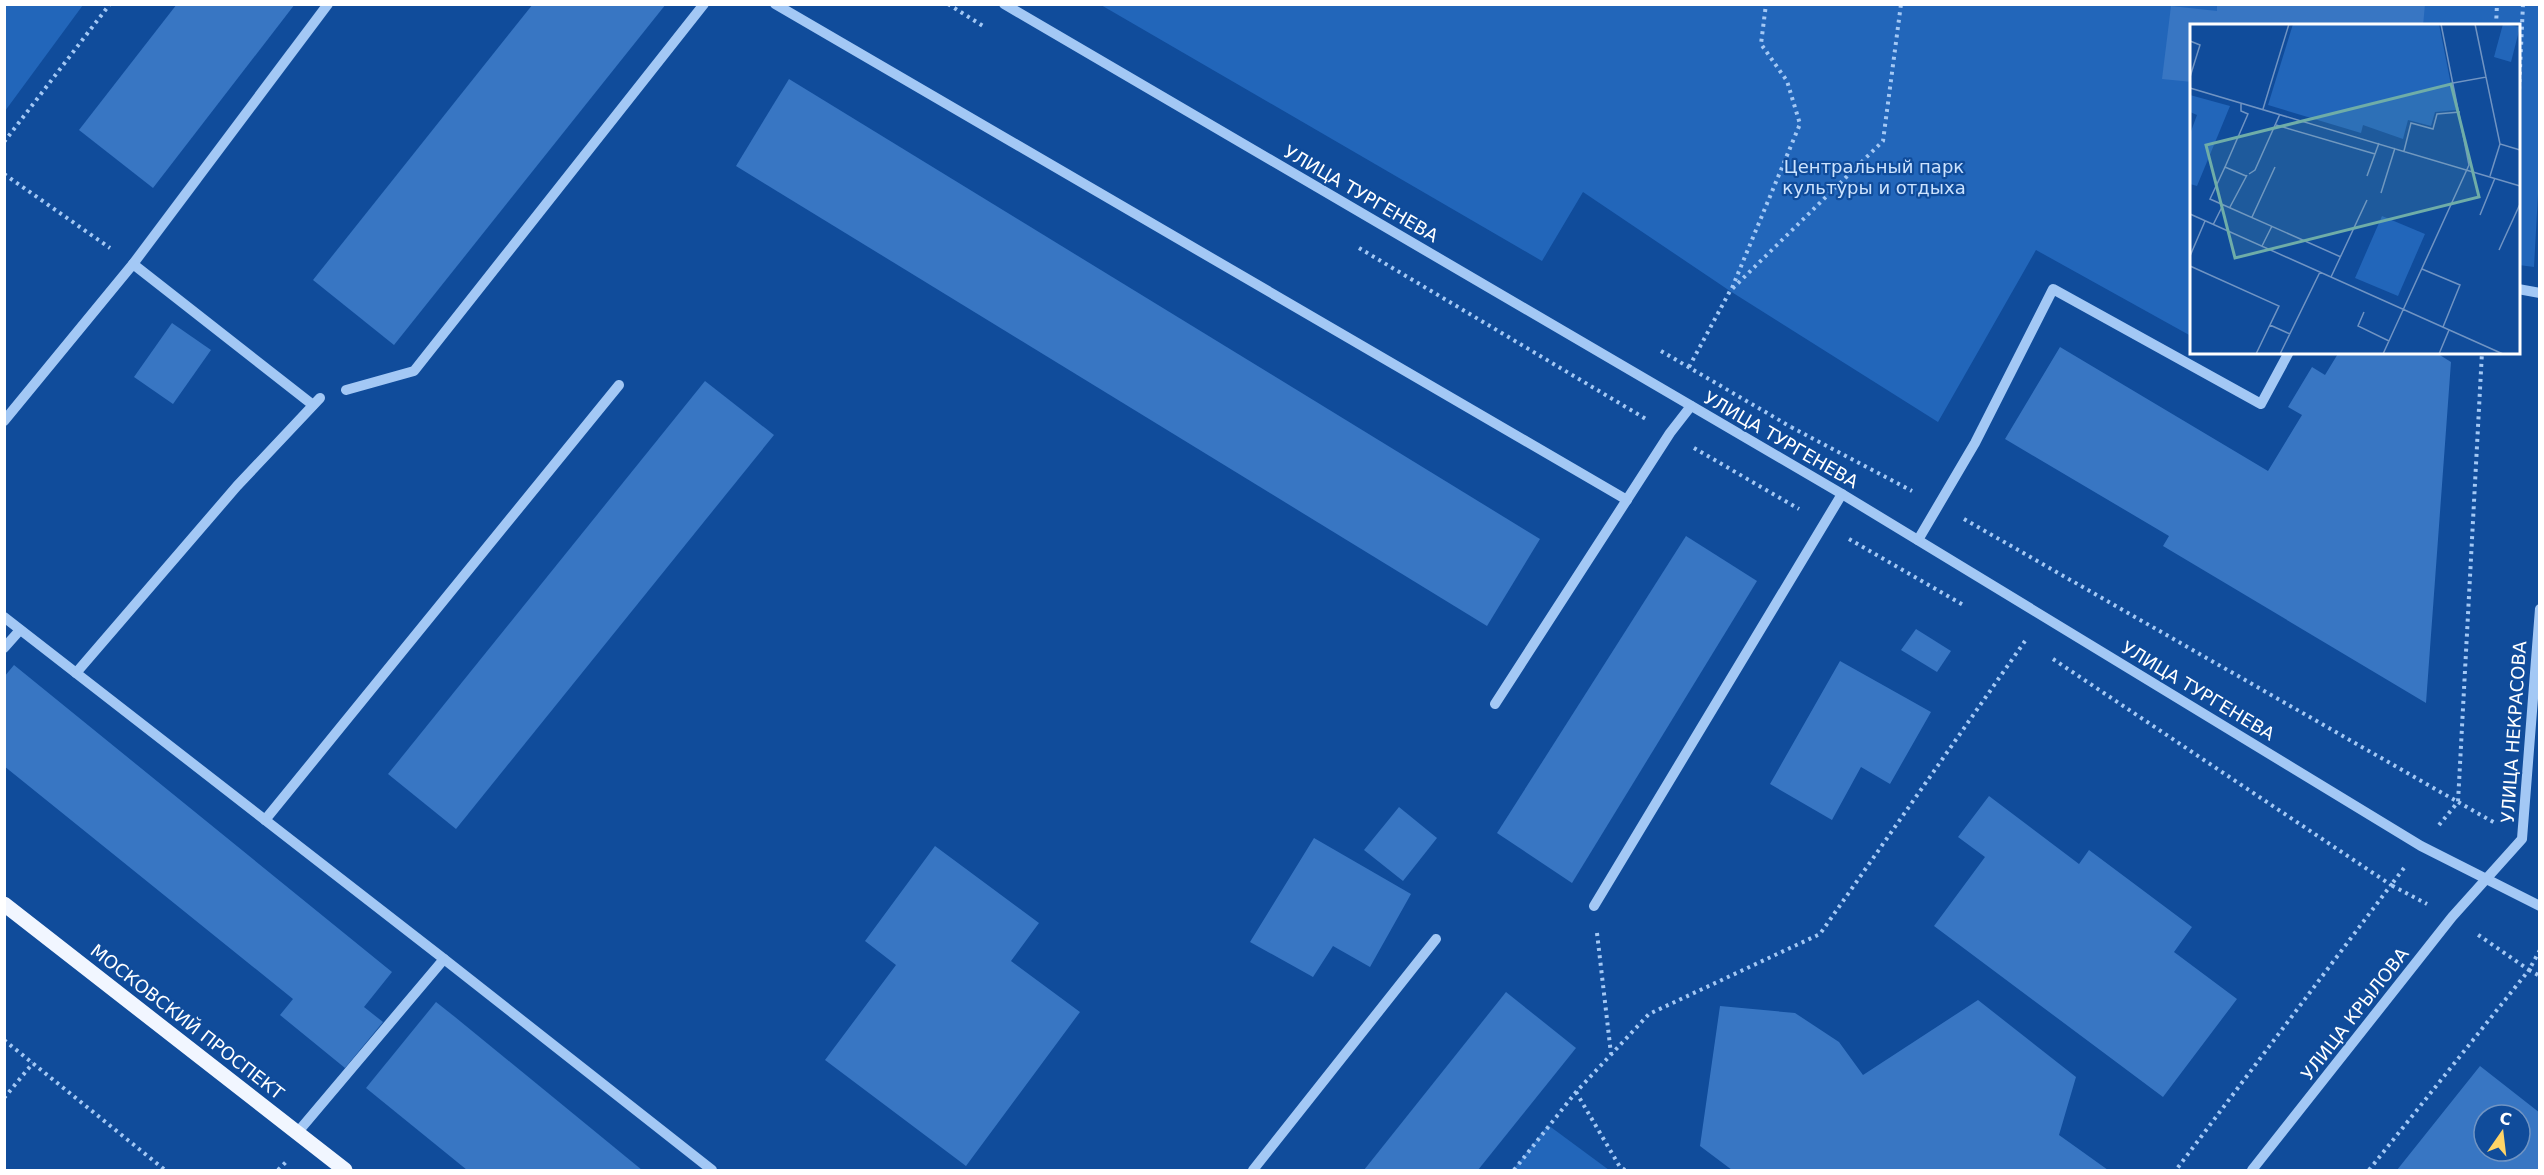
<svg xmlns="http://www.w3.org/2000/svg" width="2544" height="1175" font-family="'DejaVu Sans',sans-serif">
<rect width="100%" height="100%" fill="#104c9b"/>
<g fill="#2266ba">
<path d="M5,4L83,5L5,111L4,5Z"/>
<path d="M1101,5H2539L2540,158L2534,267L2519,265L2518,26H2192L2191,336L2036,250L1938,422L1730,291L1583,192L1542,261Z"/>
<path d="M1548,1125L1609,1170H1513Z"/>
</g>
<g fill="#3876c3" fill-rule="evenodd">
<path d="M177,4H295L153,188L79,130Z"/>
<path d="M533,4H666L394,345L313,280Z"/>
<path d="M2217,4H2425L2423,26H2192V82L2162,79L2171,6L2217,11Z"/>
<path d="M789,79L1540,539L1487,626L736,166Z"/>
<path d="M172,323L211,350L173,404L134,377Z"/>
<path d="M2060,347L2268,471L2302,415L2288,407L2312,367L2325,375L2339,352H2435L2451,362L2426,703L2163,546L2169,536L2005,439Z"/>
<path d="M705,381L774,435L456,829L388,774Z"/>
<path d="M1686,536L1757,581L1572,883L1497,833Z"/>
<path d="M1916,629L1951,651L1937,672L1901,650Z"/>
<path d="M1840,661L1931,712L1890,784L1861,767L1832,820L1770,784Z"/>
<path d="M14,665L392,972L364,1007L383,1022L345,1068L280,1015L293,999L4,766V677Z"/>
<path d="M1989,796L2079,864L2089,850L2192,927L2174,952L2237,999L2163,1097L1934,926L1985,857L1958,837Z"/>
<path d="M1399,807L1437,838L1403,881L1364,850Z"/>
<path d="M1314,838L1411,894L1370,967L1333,946L1313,977L1250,942Z"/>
<path d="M935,846L1039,923L1011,961L1080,1012L966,1166L825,1060L896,965L865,941Z"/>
<path d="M1506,992L1576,1048L1478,1170H1364Z"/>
<path d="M1978,1000L2076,1077L2059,1135L2108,1170H1732L1700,1146L1720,1006L1795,1013L1839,1042L1863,1075Z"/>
<path d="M436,1002L455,1017L642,1170H467L366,1088Z"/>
<path d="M2480,1066L2540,1113V1170H2397ZM2484,1115H2520V1151H2484Z"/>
</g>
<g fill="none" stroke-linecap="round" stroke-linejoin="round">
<g stroke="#a3c8f5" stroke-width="4" stroke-dasharray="3 4.5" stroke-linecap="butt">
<path d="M948,4L983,26"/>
<path d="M2496,26L2497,4"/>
<path d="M2518,112L2523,4"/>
<path d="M4,142L110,4"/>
<path d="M4,174L110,248"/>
<path d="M1359,248L1646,419"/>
<path d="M1732,288L1800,124L1787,81L1761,44L1766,4"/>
<path d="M1661,351L1791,427"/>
<path d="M1689,367L1730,291L1883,141L1901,4"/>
<path d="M1791,427L1912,491"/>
<path d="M1694,448L1799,509"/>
<path d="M1964,519L2458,802L2482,352"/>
<path d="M1849,539L1965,606"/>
<path d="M2053,659L2391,885L2176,1170"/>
<path d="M2439,825L2458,802L2495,823"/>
<path d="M2404,868L2391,885L2427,904"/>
<path d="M1597,933L1611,1054"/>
<path d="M2540,950L2529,970L2540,976"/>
<path d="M4,1040L165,1170"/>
<path d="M1576,1092L1620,1167L1625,1170"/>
<path d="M4,1098L33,1063"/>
<path d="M278,1170L286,1162"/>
<path d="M1514,1170L1576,1092L1649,1014L1820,934L2025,641"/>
<path d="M2369,1170L2529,970L2477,934"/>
</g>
<g stroke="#a3c8f5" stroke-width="10">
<path d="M775,4L1627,500"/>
<path d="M1004,4L1842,494L2421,846L2540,906"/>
<path d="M133,264L328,4"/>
<path d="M2518,289L2540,293"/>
<path d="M346,390L414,371L704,4"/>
<path d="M4,421L133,264L313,405"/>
<path d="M1918,540L1975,443L2053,289L2261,404L2289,352"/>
<path d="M4,617L444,959L712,1170"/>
<path d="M4,648L20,630"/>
<path d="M76,673L237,486L320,398"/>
<path d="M1495,704L1670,433L1691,406"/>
<path d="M265,820L619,385"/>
<path d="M1594,906L1842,494"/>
<path d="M297,1133L444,959"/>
<path d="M1253,1170L1436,939"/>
<path d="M2252,1170L2452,917L2522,839L2540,609"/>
</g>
<path stroke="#f1f6ff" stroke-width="15" d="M4,904L345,1170"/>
</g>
<g text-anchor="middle" stroke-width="4.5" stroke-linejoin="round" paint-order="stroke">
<g font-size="18" fill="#cce3fe" stroke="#104c9b">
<text x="1874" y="173">Центральный парк<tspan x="1874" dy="21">культуры и отдыха</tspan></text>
</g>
<g font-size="18" fill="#fff" stroke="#104c9b">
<text transform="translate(1361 194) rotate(30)" y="6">УЛИЦА ТУРГЕНЕВА</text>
<text transform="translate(1781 440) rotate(30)" y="6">УЛИЦА ТУРГЕНЕВА</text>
<text transform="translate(2198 691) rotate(31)" y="6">УЛИЦА ТУРГЕНЕВА</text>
<text transform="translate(2514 732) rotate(-86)" y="6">УЛИЦА НЕКРАСОВА</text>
<text transform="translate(2355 1014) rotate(-52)" y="6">УЛИЦА КРЫЛОВА</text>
<text transform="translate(187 1022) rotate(38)" y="6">МОСКОВСКИЙ ПРОСПЕКТ</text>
</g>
</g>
<g transform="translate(2190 24)">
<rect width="330" height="330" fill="#104c9b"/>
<path d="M103,0H249L266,86L245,88L241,102L218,96L213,115L173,101L171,109L78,81ZM313,0L330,3L321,38L304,33ZM0,71L40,82L7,162L0,160V110L7,91L0,88ZM192,192L235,210L208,272L165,254Z" fill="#2266ba"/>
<path fill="none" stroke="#7094c3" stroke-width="1.5" d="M285,0L296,53M0,17L10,21L0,53M263,59L296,53L310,120L330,126M0,64L330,162M73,85L99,0M86,101L185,130M214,127L221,99L243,105L247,90L270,88M35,143L58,90L51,87V79M59,150L65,146L90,90M56,152L35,143L20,175L151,233M177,152L189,119M300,152L310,120M191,169L205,124M40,183L57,151M0,190L313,330M290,191L305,154M62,193L85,143M23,201L33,181M72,222L82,202M309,226L330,180M0,232L15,197M0,242L89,282L66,330M232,245L270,261L253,303M141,253L177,176M174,288L168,302L199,317M80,301L100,310M90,330L130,248M193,330L279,141L251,0M249,330L259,306"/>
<path fill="#6fada8" fill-opacity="0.15" stroke="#6fada8" stroke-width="3" d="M261,60L289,173L45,234L16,121Z"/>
<rect width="330" height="330" fill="none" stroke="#fff" stroke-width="3"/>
</g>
<rect width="2544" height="1175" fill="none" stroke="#ffffff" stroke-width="12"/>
<g transform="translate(2502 1133) rotate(14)"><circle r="28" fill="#104c9b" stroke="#7094c3" stroke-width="1.5"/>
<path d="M0-4.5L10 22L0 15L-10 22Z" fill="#ffd467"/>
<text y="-9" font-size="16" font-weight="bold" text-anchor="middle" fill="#ffffff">С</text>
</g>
</svg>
